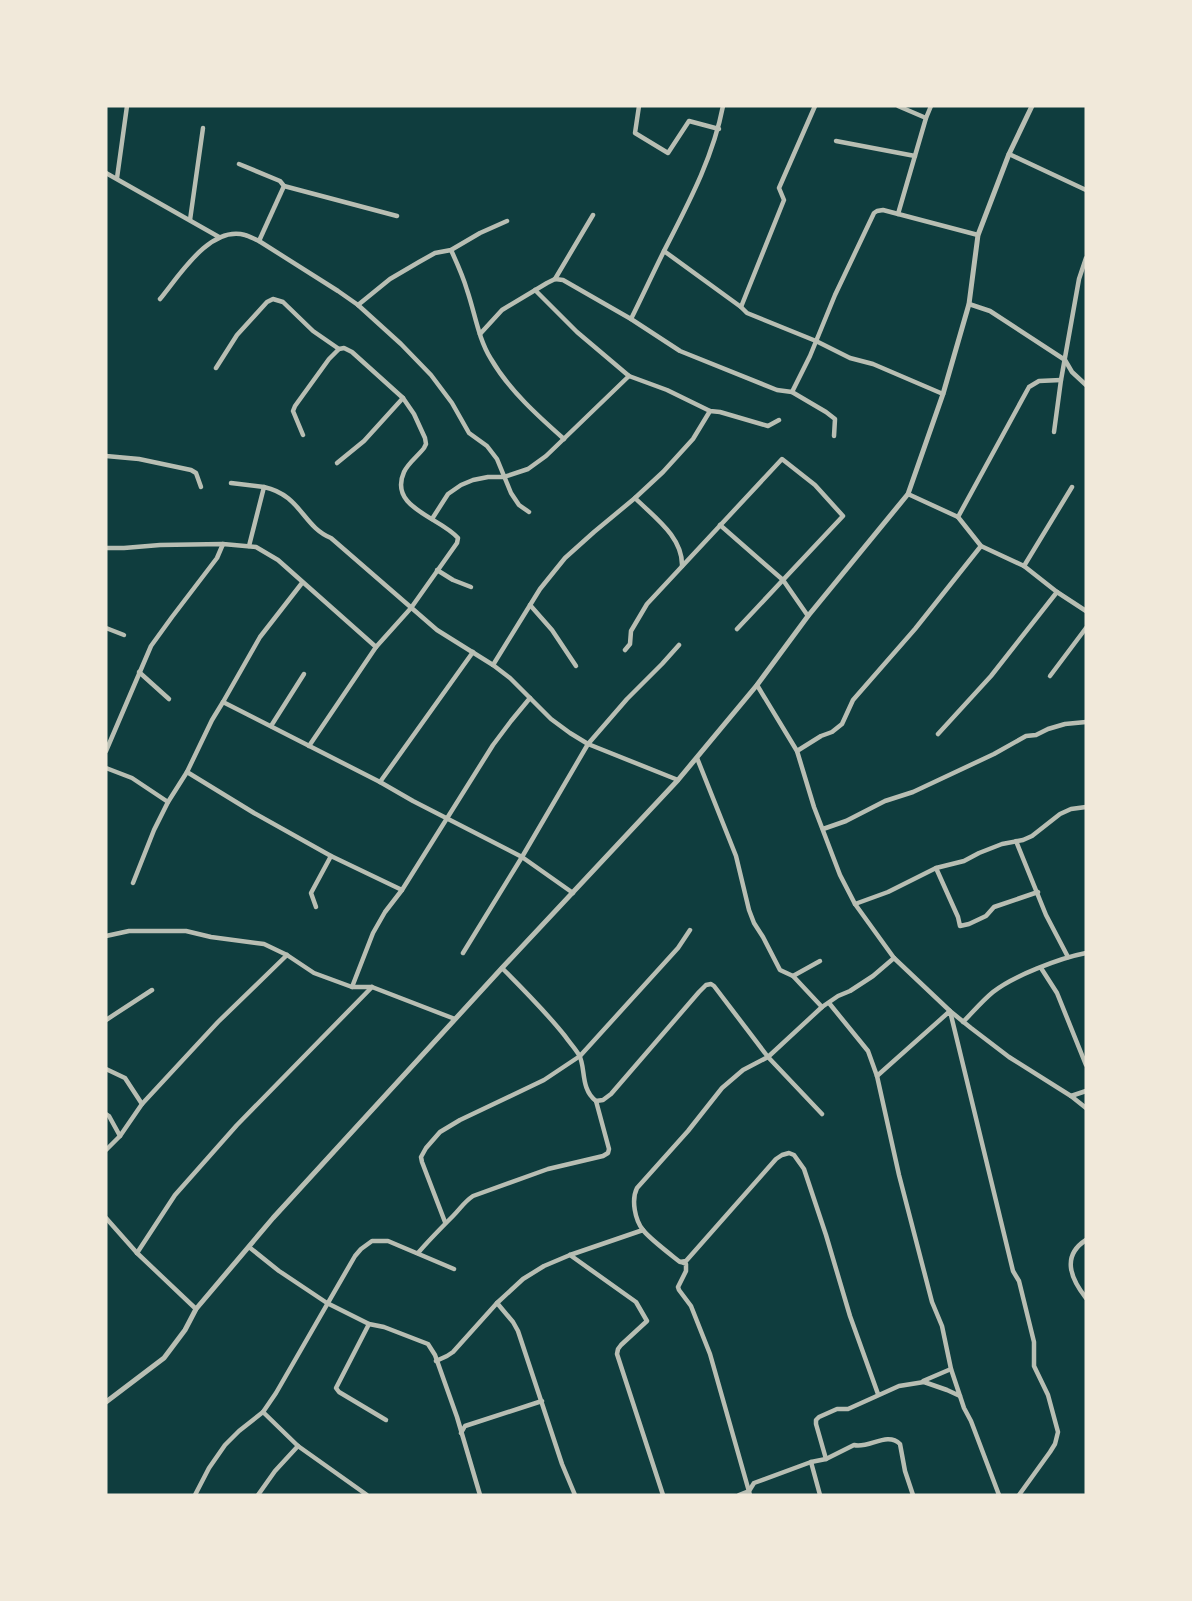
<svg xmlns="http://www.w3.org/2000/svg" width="1192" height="1601" font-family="'Public Sans',sans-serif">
<rect width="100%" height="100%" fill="#0f3d3e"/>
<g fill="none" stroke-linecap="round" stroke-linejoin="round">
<g stroke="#b8beb3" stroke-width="4.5">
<path d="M639,106L635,133L668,153L689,121L719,129"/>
<path d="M898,106L926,118"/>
<path d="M836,141L915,156"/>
<path d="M1009,154L1086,190"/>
<path d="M239,164L280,181L284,186L397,216"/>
<path d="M106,173L219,237"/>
<path d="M117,178L127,106"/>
<path d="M898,214L926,118L931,106"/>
<path d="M190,220L203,128"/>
<path d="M259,241L284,186"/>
<path d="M451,250C457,263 463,276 467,290C475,313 478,338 491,359C509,390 538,416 564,439"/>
<path d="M664,251L741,307L747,313L816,341L850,358L873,364L943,394"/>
<path d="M555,279L593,215"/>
<path d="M535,290L577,332L629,376L667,390L710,411L720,412L768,426L779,420"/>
<path d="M160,299C179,276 210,225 245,235C249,236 254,239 259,241L338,291L358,305L401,344L431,375L452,403L469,433L487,446L497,459L511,493L519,505L529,512"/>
<path d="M969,304L990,311L1065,360L1072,372L1086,385"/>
<path d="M358,305L390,279L419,262L435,253L451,250L480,233L507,221"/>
<path d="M741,307L784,200L779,188L815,106"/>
<path d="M631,319C642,297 653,273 664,251C688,204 713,158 723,106"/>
<path d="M480,334L502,310L547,283L555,279L563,280L631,319L680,351L777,390L792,392L826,412L835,419L834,436"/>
<path d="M216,368L237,335L267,302L273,299L283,302L313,331L339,349"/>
<path d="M792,392L810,356L835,295L874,213L877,211L883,210L978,235"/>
<path d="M1054,432L1061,380L1079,279L1086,258"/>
<path d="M303,435L293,411L295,406L329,359L339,349L344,348L352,352L403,398L414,414L425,438L426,444L424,448C418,456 408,463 404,472C388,508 440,517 458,538L457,543L411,608L376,647L309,746"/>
<path d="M106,456L139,459L191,470L196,473L201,487"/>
<path d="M337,463L364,441L403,398"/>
<path d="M231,483L264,487"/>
<path d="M908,494L958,517L981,546L1024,566L1057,592L1086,611"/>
<path d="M635,498C654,517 683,537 682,566"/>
<path d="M958,517L1029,387L1039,381L1061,380"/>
<path d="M432,519L448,494L461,485L473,480L488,477H504L528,469L546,456L629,376"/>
<path d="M720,525L783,580L808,616"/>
<path d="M249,546L264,487C301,495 303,527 331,538L437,630L493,665L510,678L551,719L570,733L588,744L678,780"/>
<path d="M106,548H124L160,545L223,544L256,547L278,560L376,647"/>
<path d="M1024,566L1072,487"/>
<path d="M437,570L453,580L471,587"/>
<path d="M530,605L552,630L576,666"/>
<path d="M106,628L124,635"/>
<path d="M625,650L630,644L631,631L647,604L782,459L815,485L843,516L737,629"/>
<path d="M493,665L540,589L565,558L594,532L635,498L663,472L693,439L710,411"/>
<path d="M139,672L169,699"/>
<path d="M1050,676L1086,628"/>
<path d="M757,685L797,751L814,807L840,875L855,904L894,958L950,1011L971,1028L1009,1057L1071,1096L1086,1108"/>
<path d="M223,702L260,637L302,583"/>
<path d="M271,726L304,674"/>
<path d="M938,734L991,676L1057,592"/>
<path d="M106,751L151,646L172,617L217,558L223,544"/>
<path d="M797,751L821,736L832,732L842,724L853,700L915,629L981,546"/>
<path d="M697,758L736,856L749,910L754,923L763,937L780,970L793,976L822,1007"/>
<path d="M106,768L132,778L168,802"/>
<path d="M187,772L254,813L331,856L402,890L493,745L511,721L530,698"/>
<path d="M380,782L473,652"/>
<path d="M823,829L846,821L885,801L913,792L994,754L1026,736L1036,735L1048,729L1065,724L1086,722"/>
<path d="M1016,841L1046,915L1068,957"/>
<path d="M936,868L958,917L960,926L969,924L986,916L994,907L1038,892"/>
<path d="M133,883L154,830L168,802L187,772L212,720L223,702L380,782L413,801L522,857L573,893"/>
<path d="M855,904L888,892L936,868L964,861L979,853L1002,844L1023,840L1032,836L1060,814L1071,809L1086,807"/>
<path d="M316,907L311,893L331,856"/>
<path d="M106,936L129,931H186L211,937L264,944L287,955L314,973L352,987H372L455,1019"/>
<path d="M463,953L522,857L588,744L627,699L662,664L679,645"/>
<path d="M502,968C524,990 546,1012 565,1036C569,1042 575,1048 579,1055C586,1067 580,1089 596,1101L603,1100L611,1094L699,992L706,985L711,984L714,986L768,1057L822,1114"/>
<path d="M1041,968L1057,993L1086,1065"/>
<path d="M793,976L820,961"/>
<path d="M352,987L373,933L385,912L402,890"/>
<path d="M829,1003L868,1051L877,1076L899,1175L932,1302L942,1326L951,1369L964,1408L971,1421L999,1495"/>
<path d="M106,1020L152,990"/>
<path d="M963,1022C973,1012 982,1001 993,992C1013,976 1060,958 1086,953"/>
<path d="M106,1069L125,1078L142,1104"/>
<path d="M877,1076L950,1011L1013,1271L1019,1281L1034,1342V1366L1048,1395L1058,1432L1055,1444L1050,1452L1019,1495"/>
<path d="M1071,1096L1086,1091"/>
<path d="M106,1114L109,1116L120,1136"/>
<path d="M106,1150L120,1136L142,1104L218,1022L287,955"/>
<path d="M106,1218L137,1253L196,1309"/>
<path d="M445,1222L422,1162L421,1157L426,1148L440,1132L460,1120L544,1080L580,1056L678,948L690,930"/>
<path d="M1086,1240C1061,1256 1071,1279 1086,1298"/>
<path d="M249,1247L279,1271L327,1303L369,1324L384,1327L428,1344L435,1355L457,1417L480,1495"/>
<path d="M137,1253L175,1195L237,1125L372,987"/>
<path d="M418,1253C429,1240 441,1228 453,1216C461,1208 464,1202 473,1196L548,1169L603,1156L608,1153L609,1149L596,1101"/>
<path d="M570,1255L636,1302L647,1321L621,1345L618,1349L617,1354L663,1495"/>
<path d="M681,1262L686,1264V1271L678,1287L679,1290L691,1306L710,1354L750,1495"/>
<path d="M497,1303L513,1322L518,1331L562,1464L575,1495"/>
<path d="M369,1324L336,1388L339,1392L386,1420"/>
<path d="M436,1361L447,1356L453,1352L497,1303L523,1279L544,1266L570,1255L643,1230"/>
<path d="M923,1381L951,1369"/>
<path d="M878,1394L850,1316L826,1235L804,1169L794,1155L789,1153L782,1155L776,1159L686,1261L680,1262C670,1254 650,1239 643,1230C635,1220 631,1200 637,1188L688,1131L722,1088L743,1070L768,1057L822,1007L838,996L850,991L873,976L894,958"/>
<path d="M263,1412L298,1446L367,1495"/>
<path d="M461,1433L465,1426L542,1401"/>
<path d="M826,1459L816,1424V1420L819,1417L837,1409H848L899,1386L924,1382L947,1390L960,1396"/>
<path d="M811,1462L820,1495"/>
<path d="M195,1495L209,1468L225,1445L239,1431L263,1412L276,1393L355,1256L361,1249L372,1241H388L454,1269"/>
<path d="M258,1495L275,1471L298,1446"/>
<path d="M739,1495L749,1491L754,1483L811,1462L826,1459L854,1445C869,1449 887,1431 900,1444L905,1471L913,1495"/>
</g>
<path stroke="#b8beb3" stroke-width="5" d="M106,1402L164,1358L185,1330L196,1309L273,1218L502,968L678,780L757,685L808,616L908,494L943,394L969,304L978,235L1009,154L1032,106"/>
</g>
<rect width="1192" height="1601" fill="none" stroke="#f1e9da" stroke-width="215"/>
</svg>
